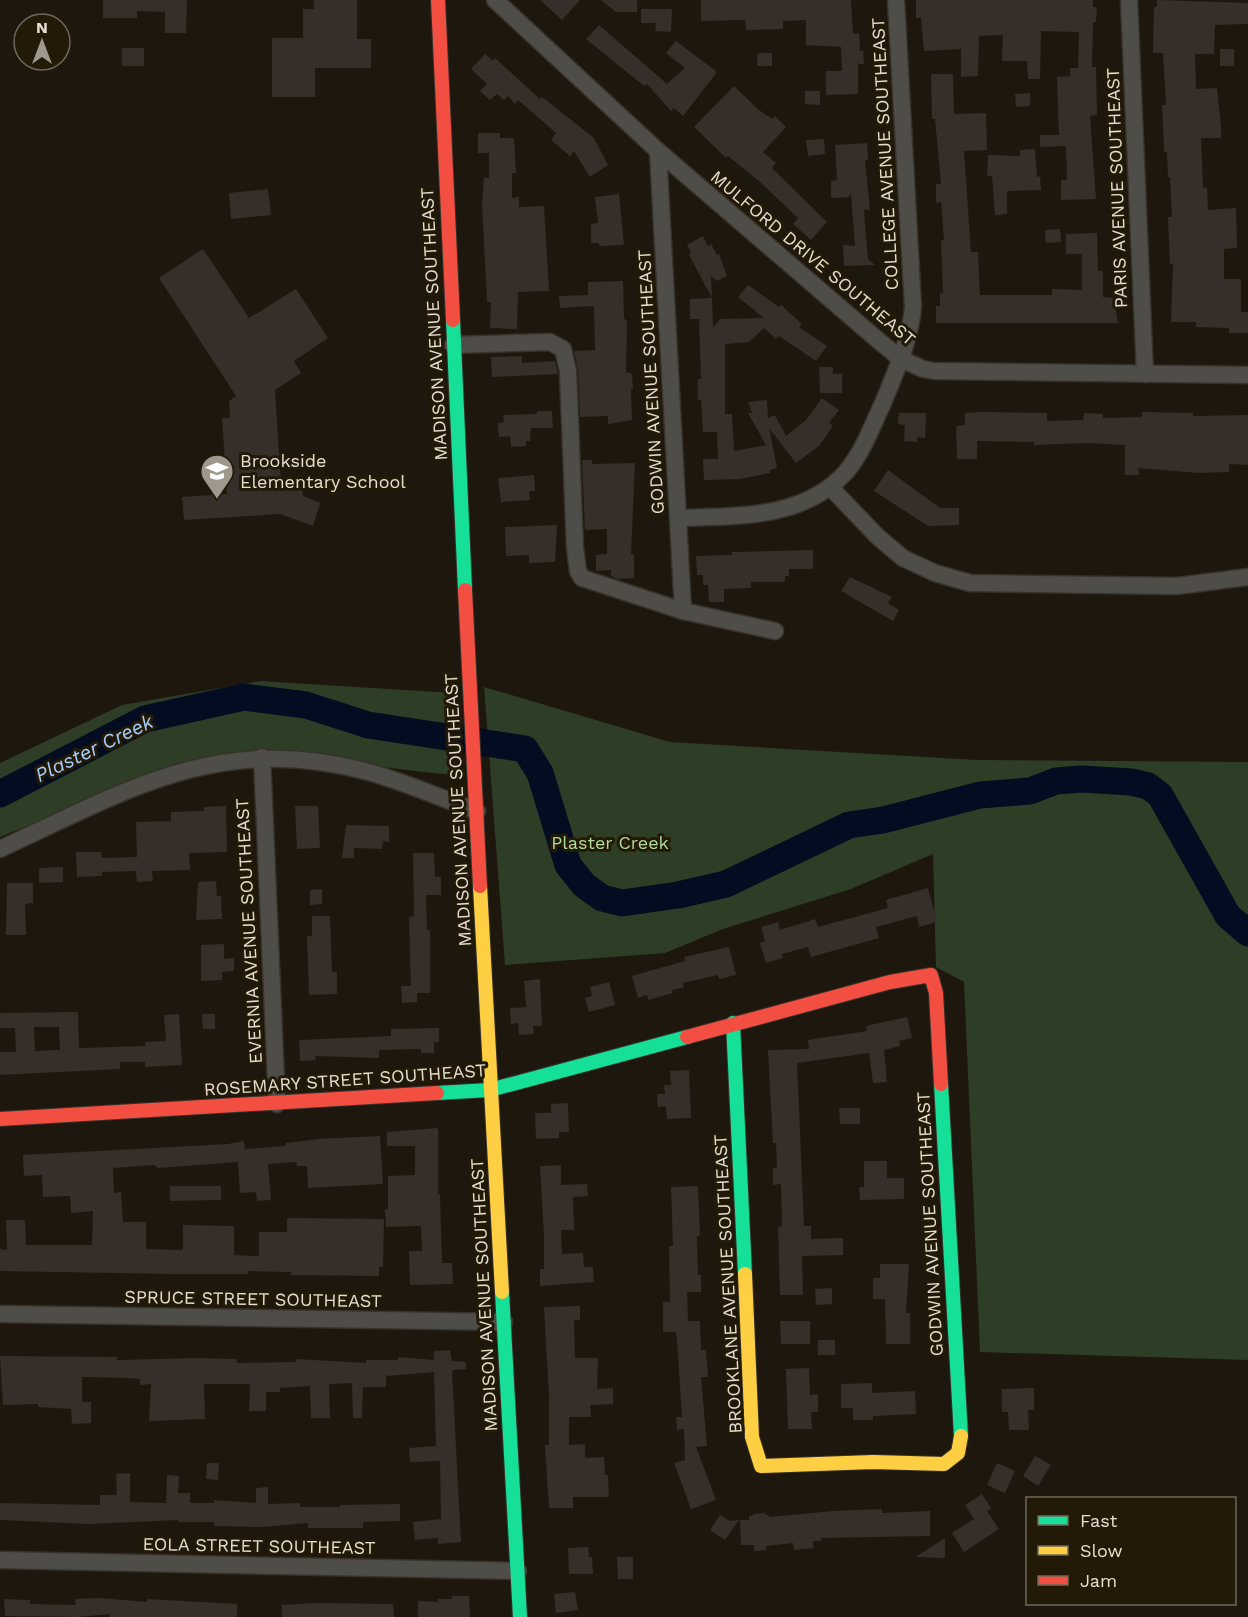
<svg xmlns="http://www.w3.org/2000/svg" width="1248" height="1617" font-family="'Work Sans',sans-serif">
<rect width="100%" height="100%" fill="#1d170d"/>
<g fill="#2e3d26">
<path d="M260,681L453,693L455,775C419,772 383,767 346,762C315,757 282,750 250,753C155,762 86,803 0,837V763L122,705Z"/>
<path d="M484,687L670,742L977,760L1248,762V1360L980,1352L964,982L936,967L933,854L851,889L723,929L665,953L505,965Z"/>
</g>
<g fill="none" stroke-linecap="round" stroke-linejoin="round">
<path stroke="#030c20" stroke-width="27" d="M0,794L145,719L244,697L306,705L368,725L525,749L540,773L568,865L584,885L602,898L622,903L678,895L726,884L849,825L883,820L980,795L1030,791L1056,781L1082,779L1131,782L1148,786L1160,795L1228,916L1248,933"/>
</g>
<g fill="#362f29" fill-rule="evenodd">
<path d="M103,0H187L186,33H165V12L137,11V18H103Z"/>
<path d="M314,0H357V39H371V68H315V97H272V38H303V9H314Z"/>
<path d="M540,0H580L562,20Z"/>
<path d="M601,0H637V12H616Z"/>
<path d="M701,0H851L853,34L859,33L860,51H863L864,64H858V94L826,95V71H842L841,47L806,45V20L783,21V29L746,30L745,20L701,21Z"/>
<path d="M916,0H1093V7H1097L1096,22H1093L1092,67H1096L1097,115L1090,116L1096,199L1061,200V180H1067L1066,146L1040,147V135H1059L1057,77L1070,76V68H1078L1079,32L1041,31L1040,79H1028L1027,61H1002L1003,35L979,36L978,76L961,77V49L924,51L921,18H916Z"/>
<path d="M1157,0L1248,3V24L1215,25L1214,54H1195L1196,89L1217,88L1221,126V138H1201L1203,188H1207L1208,210L1236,208L1237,248L1224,249V279H1241V312H1248V333H1229V328L1196,327V322H1171L1173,264H1170L1168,217H1172L1170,177H1168L1167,152H1164L1163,124L1162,105H1166L1163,53H1153L1154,7H1157Z"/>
<path d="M641,9H672L671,32L655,31L656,23H641Z"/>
<path d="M599,25L667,84L685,68L666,53L676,41L717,72L683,116L674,108L671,111L647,84L644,86L586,39Z"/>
<rect x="122" y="48" width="22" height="18"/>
<rect x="1220" y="49" width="14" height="17"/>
<path d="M758,53H772V66H757Z"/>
<path d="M485,54L493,61L495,58L540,99L542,97L594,138L608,165L590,177L574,151L570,156L551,140L556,133L518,100L515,104L508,96L504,100L497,94L490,100L480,91L487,84L471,69Z"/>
<path d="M931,74H953L954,114L986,113L987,150L964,151L971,252H978L980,295H1052V289L1082,290V254H1066V234L1097,233L1098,271H1103V297L1114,298L1118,323H936V306H940V293H943L941,240H944L941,202L936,203V184H941L935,119H932Z"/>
<path d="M734,86L759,110L772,119L775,116L786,127L763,152L776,163L772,168L827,222L811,240L793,224L798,218L760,182L728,156L726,158L694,127Z"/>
<path d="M805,91H820V105L805,104Z"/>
<path d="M1030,93V106L1016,107L1015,94Z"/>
<path d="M478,133H500V138H514L516,173H512V198L519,197V207L544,206L549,291L518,292L517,329L490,328L491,302H487L482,204L484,178H489V153H478Z"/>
<path d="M824,139L825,154L808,156L806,140Z"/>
<path d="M867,143L868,160L865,161L870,210H864L866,235L868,259L875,265L844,266L843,245L855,246L851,194L849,197L831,198V181L837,180L835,145Z"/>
<path d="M1035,149L1037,177L1040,176L1041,190L1007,191V214L995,215L992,176H987L988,155L1020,156V150Z"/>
<path d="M268,189L271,215L231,219L229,193Z"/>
<path d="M619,194L624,245L599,246V243H591V224L598,223L595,197Z"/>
<path d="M1060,229L1061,242L1046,243L1045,230Z"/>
<path d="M703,236L708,246L711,244L717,255L719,254L727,276L717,281L711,276L712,298L689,255L691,253L687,245Z"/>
<path d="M203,249L249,318L296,289L328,338L294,361L301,373L275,390L281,484L302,483L303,496L320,503L313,526L280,514L184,520L182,497L227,494L222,418H230L229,401L236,396L159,278Z"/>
<path d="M623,281L624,318L627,322L626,372L632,374L633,389H631L632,420L608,424V416L580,417L578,370L574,351L595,350L594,306L560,308L559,296L588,295V282Z"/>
<path d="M748,285L779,307L781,305L802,324L799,327L827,346L816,361L779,336L776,339L764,328L749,342L725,344V414H732L734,451L766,445L748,413H752L748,402L767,400L768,418L775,415L786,436L806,420L822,398L839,410L829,423L833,426L819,446L796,463L769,428L777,468L770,470V473L740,479L704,480L703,459H718L717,432H703L701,400H698V379H701L699,319H690V299L712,298L713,328L720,319L764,318L738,297Z"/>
<path d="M522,356V363L555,361L558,374L492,377L491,357Z"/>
<path d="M819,367H833V374L842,373V393H820Z"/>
<path d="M537,411H552L553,428H531L530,441H526V446L511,447L510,436L499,437L498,423L504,422L503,415L537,414Z"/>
<path d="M982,412L1047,413V421L1083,420L1084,413L1103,414V418L1142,417V412L1193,413V416L1248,415V465L1229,464V472L1198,473L1138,468L1139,475H1125V445L1087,443L1034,445V442L977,441V459H957L956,426L965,425V413Z"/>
<path d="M899,413H926L925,438L917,437V442L904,441L905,425L898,424Z"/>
<path d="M582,460H592V464L635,463L631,554H634V578L618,579L611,576V570L596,571V555L607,554V529L585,530Z"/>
<path d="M888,470L940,508H959V525L928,526L874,491Z"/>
<path d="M534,475L535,491H529L530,500L501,502L498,478Z"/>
<path d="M557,525L555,562L529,563V555L506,556L505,527Z"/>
<path d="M813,550V569H789V576H785V582H751V588L724,589V602H709L708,585H703V575H697L696,556L732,555V552Z"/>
<path d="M850,577L892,597L888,603L899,610L893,621L841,591Z"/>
<path d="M226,806L227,852L189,853L190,870L152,871L153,881L137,882L136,871L102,872V876L77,877L76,852H101L102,858L137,857L136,822L171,821V812L204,811V807Z"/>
<path d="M295,806H318L320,848L297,849Z"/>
<path d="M346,825L389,826V842L383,841L382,849L354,848V858H342Z"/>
<path d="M413,853H434L435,877H441V895H426L427,930H430V993H417V1002L402,1003L401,986H411L409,917L414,916Z"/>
<path d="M63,867V882L39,883V868Z"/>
<path d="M216,881L217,896H221L222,919L196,920L198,882Z"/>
<path d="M7,883H33V903L25,904L26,935H6Z"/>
<path d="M928,888L937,922L919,927L917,916L876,927L879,938L811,957L808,947L782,954L783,958L766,963L760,943L765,941L761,927L778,922L780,930L815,919L818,927L888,908L886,900Z"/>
<path d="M322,889V904L310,905V890Z"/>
<path d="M312,916H330L332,972H337V994L309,995L307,936H312Z"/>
<path d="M224,944V959L234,958V971L222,972V980L201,981V945Z"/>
<path d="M729,947L736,975L719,979L718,975L683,983L684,987L672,990L673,993L648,1000L647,995L638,998L632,976L685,961L684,957Z"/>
<path d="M540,979L542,1026H533L534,1034L519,1035L518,1023L511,1024L510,1008L526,1007L524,981Z"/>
<path d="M609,982L615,1005L589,1012L585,998L592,996L590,987Z"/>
<path d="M78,1012L79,1048L145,1046V1042L166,1041L164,1015L179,1014L182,1065L145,1067V1062H120V1069L0,1075V1052H16L15,1028H0V1013ZM34,1027H59L60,1050L35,1051Z"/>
<path d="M202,1014H215V1029H203Z"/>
<path d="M907,1017L912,1038L899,1041L900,1046L884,1050L887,1082L873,1083L869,1053L797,1063L804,1226H811V1239L843,1238V1255L802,1256L803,1295H780L778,1227L782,1226L781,1184L773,1185V1168H777L776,1143H773L768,1050L809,1049L808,1040L867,1031L866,1026Z"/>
<path d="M439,1028V1042H434V1053H421V1049L379,1050V1058L315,1056L316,1060L300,1061L299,1040L391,1036V1029Z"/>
<path d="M689,1070L691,1118L667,1119L666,1106L658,1107L657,1094H665L664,1085H671L670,1071Z"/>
<path d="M568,1103L569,1132H559V1138L536,1139L535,1113H551V1104Z"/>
<path d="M839,1108H860V1124H840Z"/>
<path d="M438,1128V1195L440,1194L442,1263H452L453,1284L410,1285L409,1251H422L421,1226L386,1227L385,1209H388V1176L415,1175V1146H387V1132Z"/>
<path d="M380,1136L383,1184L308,1188L307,1166H297L296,1162L268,1164L271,1200L257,1201L256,1192L240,1193L238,1162L158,1168L154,1165L113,1168L114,1193L121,1192L123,1222H146V1249L183,1250V1225L234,1226V1255L259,1256V1232H287V1218L384,1219L383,1267H379V1276L291,1275V1272L248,1271V1274H171L0,1271V1249L7,1250L6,1220H25L26,1245H92L93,1211L71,1213L70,1196L43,1197L42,1175L24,1176L23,1155L228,1144L244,1141L245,1149L286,1146V1143L318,1139Z"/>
<path d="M864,1161H887V1178H904V1199L860,1200L859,1187H864Z"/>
<path d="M561,1165V1185L587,1184L588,1196L573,1197L574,1230H561L562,1254L583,1253L584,1267H593L594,1282L540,1286V1269H544V1237L540,1166Z"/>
<path d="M170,1186H221V1200L170,1201Z"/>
<path d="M698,1186L700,1236H697L698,1275H701V1292H687L688,1321H700L701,1350H706L708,1377H701L707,1446L696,1447L716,1500L691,1509L674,1463L685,1460L684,1429L677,1430L676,1417H682L677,1340L676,1332H663V1302H670L669,1246H673L671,1187Z"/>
<path d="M880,1264H909L906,1313H910V1344H886L885,1299H873V1278H880Z"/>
<path d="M832,1288V1304L816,1305L815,1289Z"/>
<path d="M580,1306V1320H574L575,1358H598L597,1389L613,1388V1404L590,1405L591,1417H569V1445L585,1444V1458L604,1457L605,1475H608L609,1497H573V1508H549L545,1445H549V1397L544,1307Z"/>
<path d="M780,1321H810V1344H781Z"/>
<rect x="818" y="1340" width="17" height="15"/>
<path d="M450,1350L452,1361L466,1362V1369L453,1370L452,1372L461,1542L438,1544V1538L415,1540L413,1522L441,1519L440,1461L410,1462L409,1448L436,1446L434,1372L386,1376V1387H363L362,1418H353L352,1383L329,1384L330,1418H311L310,1386L280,1388V1392H266V1411H249L250,1384H204L205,1419L149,1421L151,1384L140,1385V1379L128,1378L82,1377V1402H91V1423L72,1424L71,1409L38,1407V1404L3,1405L0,1356L117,1357V1360L194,1358L237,1359V1363L296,1362V1359L366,1363V1360H398V1357L434,1360V1351Z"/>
<path d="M809,1368L810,1395L818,1394V1412H811L812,1429H788L786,1369Z"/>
<path d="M872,1383V1393L915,1391L916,1414L873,1416V1420H853V1408H841V1384Z"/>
<path d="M1034,1388V1410H1028L1029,1430H1009L1008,1412H1002V1389Z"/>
<path d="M1035,1456L1051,1465L1038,1486L1023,1476Z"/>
<path d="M207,1463H219L218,1480L206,1479Z"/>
<path d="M997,1463L1015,1471L1005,1493L987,1485Z"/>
<path d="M130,1473V1502L166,1503L167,1475L179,1476L178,1493H190V1503H214V1500L256,1503V1488L268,1487V1504L300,1503V1507H340V1505L400,1504V1521L363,1522V1528H308V1523L262,1527L214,1526V1522H178V1520L89,1524L0,1520V1503L100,1505V1495H117L116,1474Z"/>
<path d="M982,1494L991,1508L987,1511L999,1529L964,1552L952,1533L974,1519L965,1505Z"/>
<path d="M882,1509V1513L930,1511V1536L821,1538V1541H813L814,1548L794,1550L793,1543L766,1546V1550L754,1551V1545H741L740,1520H749V1516H753V1514L764,1513L770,1517L833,1511Z"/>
<path d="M720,1515L729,1521L739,1520L725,1540L710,1530Z"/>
<path d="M945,1538V1558L915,1557Z"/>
<path d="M588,1547L589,1557H592L593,1574H569L568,1548Z"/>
<path d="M617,1557H633V1579H618Z"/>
<path d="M575,1592L578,1610L556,1613L554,1594Z"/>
<path d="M452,1596H469L470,1617H418V1601L438,1602V1599H452Z"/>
<path d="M100,1598L147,1602V1599L237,1604V1617H110V1614L78,1617L5,1616L4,1599L30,1600V1604L76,1605L75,1599Z"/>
<path d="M316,1603L393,1604L394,1617H282V1605Z"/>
</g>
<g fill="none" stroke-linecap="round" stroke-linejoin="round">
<g stroke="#37322a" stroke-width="19">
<g id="street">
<path d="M495,0L658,151L879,341L901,359L923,369L934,371L1248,375"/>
<path d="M1129,0L1145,374"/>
<path d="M658,151L683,611"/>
<path d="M453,345L550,342L563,349L568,371L575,548L578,571L582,578L683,611L775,631"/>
<path d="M830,487L878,537L903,558L935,573L970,583L1177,586L1248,577"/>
<path d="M679,518C737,516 804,519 846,472C863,452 872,426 883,403C896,371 910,341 913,307L896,0"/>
<path d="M262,757L277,1104"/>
<path d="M0,849C127,790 219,733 365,771C403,781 440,798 477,811"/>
<path d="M0,1314L504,1322"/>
<path d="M0,1560L518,1571"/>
</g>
</g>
<g stroke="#37322a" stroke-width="16">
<g id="fast">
<path d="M453,320L465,590"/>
<path d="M733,1023L745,1274"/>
<path d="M941,1084L961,1436"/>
<path d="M437,1093L490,1090L687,1037"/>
<path d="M502,1292L520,1617"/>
</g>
</g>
<g stroke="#37322a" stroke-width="16">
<g id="slow">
<path d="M480,886L502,1292"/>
<path d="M745,1274L752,1437L761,1466L873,1462L944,1464L958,1453L961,1436"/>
</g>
</g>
<g stroke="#37322a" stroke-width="16">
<g id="jam">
<path d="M438,0L453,320"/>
<path d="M465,590L480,886"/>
<path d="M687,1037L890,982L931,975L936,993L941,1084"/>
<path d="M0,1119L437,1093"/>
</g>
</g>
<use href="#street" stroke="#4f4d48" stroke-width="16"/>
<use href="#fast" stroke="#16e098" stroke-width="14"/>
<use href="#slow" stroke="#ffcf43" stroke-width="14"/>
<use href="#jam" stroke="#f24e42" stroke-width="14"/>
</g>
<defs>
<g id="school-pin" transform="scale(1.725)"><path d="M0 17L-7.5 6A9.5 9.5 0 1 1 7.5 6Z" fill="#9e988d" stroke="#231907"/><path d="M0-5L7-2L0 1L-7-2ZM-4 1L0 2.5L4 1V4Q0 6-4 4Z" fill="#fff"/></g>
</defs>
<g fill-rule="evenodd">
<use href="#school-pin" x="217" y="471"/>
</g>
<g text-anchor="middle" stroke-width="6" stroke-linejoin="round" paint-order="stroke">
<g font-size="18" fill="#e4ded2" stroke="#231907">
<text transform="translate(885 154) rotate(-93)" y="6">COLLEGE AVENUE SOUTHEAST</text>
<text transform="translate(1117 188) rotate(-92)" y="6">PARIS AVENUE SOUTHEAST</text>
<text transform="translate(813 258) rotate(40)" y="6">MULFORD DRIVE SOUTHEAST</text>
<text transform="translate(434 324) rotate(-93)" y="6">MADISON AVENUE SOUTHEAST</text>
<text transform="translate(651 382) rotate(-93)" y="6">GODWIN AVENUE SOUTHEAST</text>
<text transform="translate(458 810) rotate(-93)" y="6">MADISON AVENUE SOUTHEAST</text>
<text transform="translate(249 931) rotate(-93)" y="6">EVERNIA AVENUE SOUTHEAST</text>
<text transform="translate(345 1080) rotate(-4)" y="6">ROSEMARY STREET SOUTHEAST</text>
<text transform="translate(930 1224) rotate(-93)" y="6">GODWIN AVENUE SOUTHEAST</text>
<text transform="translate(728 1284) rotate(-93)" y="6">BROOKLANE AVENUE SOUTHEAST</text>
<text transform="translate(484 1295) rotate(-93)" y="6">MADISON AVENUE SOUTHEAST</text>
<text transform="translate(253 1299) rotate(1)" y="6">SPRUCE STREET SOUTHEAST</text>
<text transform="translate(259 1546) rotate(1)" y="6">EOLA STREET SOUTHEAST</text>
</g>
<g font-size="18" fill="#e4ded2" stroke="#231907" text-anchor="start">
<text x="240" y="467">Brookside<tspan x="240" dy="21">Elementary School</tspan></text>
</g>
<g font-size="18" fill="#aedc9b" stroke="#231907">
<text x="610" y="849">Plaster Creek</text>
</g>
<g font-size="20" font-style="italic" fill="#a5cefd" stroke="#231907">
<text transform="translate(94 748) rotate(-26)" y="7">Plaster Creek</text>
</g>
</g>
<rect x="1026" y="1497" width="210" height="108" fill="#231907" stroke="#706858" stroke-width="1.5"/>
<rect x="1038" y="1516" width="30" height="9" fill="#16e098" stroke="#706858" stroke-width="1.5"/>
<text x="1080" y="1527" font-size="18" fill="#e4ded2">Fast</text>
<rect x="1038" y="1546" width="30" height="9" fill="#ffcf43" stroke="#706858" stroke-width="1.5"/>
<text x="1080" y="1557" font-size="18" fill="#e4ded2">Slow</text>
<rect x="1038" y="1576" width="30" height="9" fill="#f24e42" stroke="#706858" stroke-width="1.5"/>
<text x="1080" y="1587" font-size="18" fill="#e4ded2">Jam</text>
<g transform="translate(42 42)"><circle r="28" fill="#231907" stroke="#706858" stroke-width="1.5"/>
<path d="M0-4.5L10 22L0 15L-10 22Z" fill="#9e988d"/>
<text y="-9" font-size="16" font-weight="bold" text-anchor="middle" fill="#e4ded2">N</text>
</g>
</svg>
